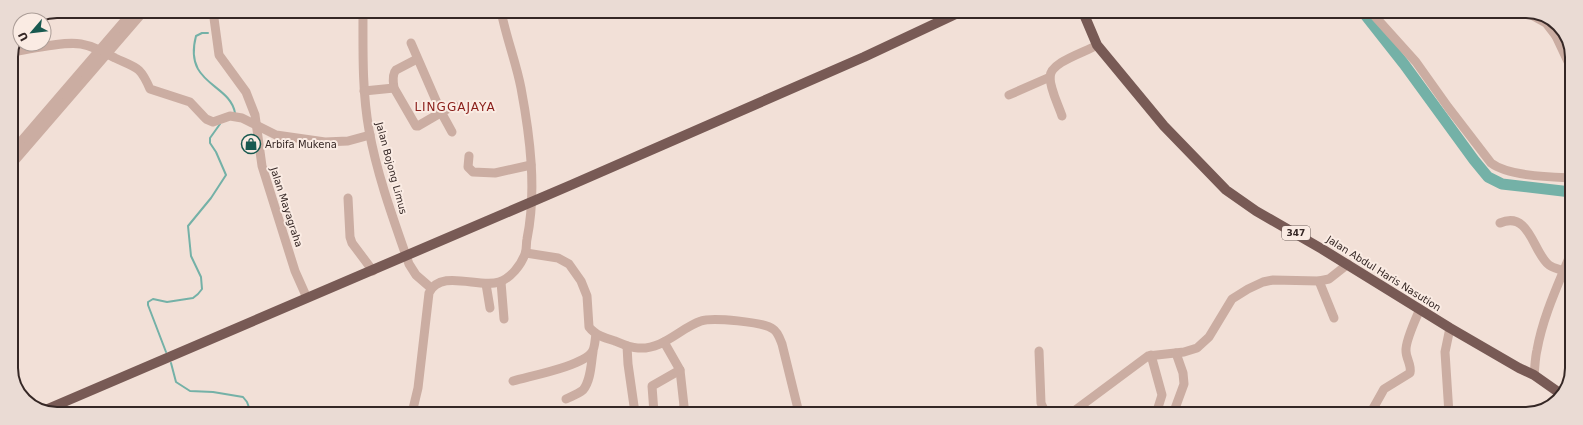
<svg xmlns="http://www.w3.org/2000/svg" width="1583" height="425" font-family="'DejaVu Sans',sans-serif">
<rect width="100%" height="100%" fill="#f2e0d7"/>
<g fill="none" stroke-linecap="round" stroke-linejoin="round">
<g stroke="#74b1a7" stroke-width="2">
<path d="M208,33H202L196,36C183,85 230,83 235,113"/>
<path d="M166,352L148,305V302L153,299L167,302L193,298L198,294L202,289L201,277L191,256L188,226L211,198L226,175L216,152L210,143V138L220,124"/>
<path d="M171,363L176,382L190,391L213,392L243,397L247,402L251,413"/>
</g>
<path stroke="#74b1a7" stroke-width="11" d="M1363,12L1404,64L1474,160L1488,177L1502,184L1571,192"/>
<g stroke="#cbada2" stroke-width="9">
<path d="M213,11L219,55L246,92L255,115L262,166L295,271L307,298"/>
<path d="M363,11C363,51 362,91 369,130C377,175 394,221 409,264L416,275L431,288"/>
<path d="M1371,12L1416,62L1448,107L1491,163C1508,176 1549,177 1571,178"/>
<path d="M1526,12L1546,23L1556,36"/>
<path d="M1563,32L1556,36L1572,70"/>
<path d="M411,43L441,112L452,132"/>
<path d="M13,52C32,49 63,41 81,44C93,46 104,52 115,58C137,68 140,66 150,89L190,102L206,119L213,122L230,116L242,118L276,135L325,142L348,141L370,135"/>
<path d="M417,59L396,70C392,74 393,82 394,88L416,126H418L454,105"/>
<path d="M364,91L394,88"/>
<path d="M1009,95L1050,77"/>
<path d="M1062,116C1058,104 1050,89 1050,77C1050,62 1086,52 1097,45"/>
<path d="M11,153L133,11"/>
<path d="M469,156L468,167L473,172L495,173L531,165"/>
<path d="M11,165L144,11"/>
<path d="M348,198L350,237L352,243L373,271"/>
<path d="M1500,223C1530,210 1533,253 1549,265C1553,268 1559,269 1564,271"/>
<path d="M526,253L558,258L569,264L581,281L587,296L589,327C595,335 605,338 615,341C622,344 631,348 638,348C663,350 680,328 701,321C712,317 764,322 773,329C778,332 780,339 782,344L799,413"/>
<path d="M1319,281L1334,318"/>
<path d="M501,282L504,319"/>
<path d="M486,284L490,308"/>
<path d="M664,342L680,370L684,406L681,412L677,413"/>
<path d="M627,346L628,364L635,413"/>
<path d="M1039,351L1041,403L1046,414"/>
<path d="M1151,355L1162,395L1156,414"/>
<path d="M1534,375C1535,367 1535,358 1537,350C1543,316 1558,285 1571,253"/>
<path d="M513,381C529,376 583,366 592,352C595,348 595,339 596,334"/>
<path d="M566,399C572,396 578,394 583,390C591,381 591,363 593,352"/>
<path d="M412,413L418,388L429,293C440,268 480,289 499,282C511,278 521,265 525,254C527,249 526,243 527,239C537,190 530,136 521,88C516,62 506,37 501,11"/>
<path d="M654,413L652,386L680,370"/>
<path d="M1070,414L1148,356L1184,352L1197,348L1209,337L1232,299L1248,289L1263,282L1273,280L1319,281L1329,279L1348,264"/>
<path d="M1173,414L1184,384L1183,373L1176,353"/>
<path d="M1370,414L1384,389L1410,373C1412,365 1406,359 1406,351C1405,342 1416,318 1420,309"/>
<path d="M1449,414L1445,352L1450,328"/>
</g>
<g stroke="#785a55" stroke-width="10">
<path d="M1083,12L1097,45L1121,74L1164,126L1226,190L1256,211L1322,249L1450,328L1519,368L1534,375L1561,394"/>
<path d="M43,411L571,185L864,57L960,12"/>
</g>
</g>
<defs>
<g id="shop-ring" transform="scale(1)"><circle r="9.5" fill="#faebe3" stroke="#185950" stroke-width="1.5"/><path d="M-5-2.5h2.3a2.7 3.5 0 0 1 5.4 0H5L5.5 6h-11ZM-1.5-2.5h3a1.5 2.3 0 0 0-3 0Z" fill="#185950"/></g>
</defs>
<g fill-rule="evenodd">
<use href="#shop-ring" x="251" y="144"/>
</g>
<g text-anchor="middle" stroke-width="4" stroke-linejoin="round" paint-order="stroke">
<rect fill="#faebe3" stroke="#70625e" stroke-width="1" x="1282" y="226" width="28" height="14" rx="3"/>
<g font-size="9" font-weight="bold" fill="#352725">
<text x="1296" y="236">347</text>
</g>
<g font-size="10" fill="#352725" stroke="#faebe3" text-anchor="start">
<text x="265" y="148">Arbifa Mukena</text>
</g>
<g font-size="10" fill="#352725" stroke="#faebe3">
<text transform="translate(392 168) rotate(75)" y="4">Jalan Bojong Limus</text>
<text transform="translate(287 207) rotate(72)" y="4">Jalan Mayagraha</text>
<text transform="translate(1384 273) rotate(32)" y="4">Jalan Abdul Haris Nasution</text>
</g>
<g font-size="12" letter-spacing="1" fill="#891d19" stroke="#faebe3">
<text x="455" y="111">LINGGAJAYA</text>
</g>
</g>
<path d="M0 0H1583V425H0ZM57 18H1526A39 39 0 0 1 1565 57V368A39 39 0 0 1 1526 407H57A39 39 0 0 1 18 368V57A39 39 0 0 1 57 18Z" fill="#eadbd4" fill-rule="evenodd"/>
<path fill="none" stroke="#352725" stroke-width="2" d="M57 18H1526A39 39 0 0 1 1565 57V368A39 39 0 0 1 1526 407H57A39 39 0 0 1 18 368V57A39 39 0 0 1 57 18Z"/>
<g transform="translate(32 32) rotate(242)"><circle r="19" fill="#faebe3" stroke="#ab9d97"/>
<path d="M0-3L7 15L0 10L-7 15Z" fill="#185950"/>
<text y="-6" font-size="11" font-weight="bold" text-anchor="middle" fill="#352725">U</text>
</g>
</svg>
